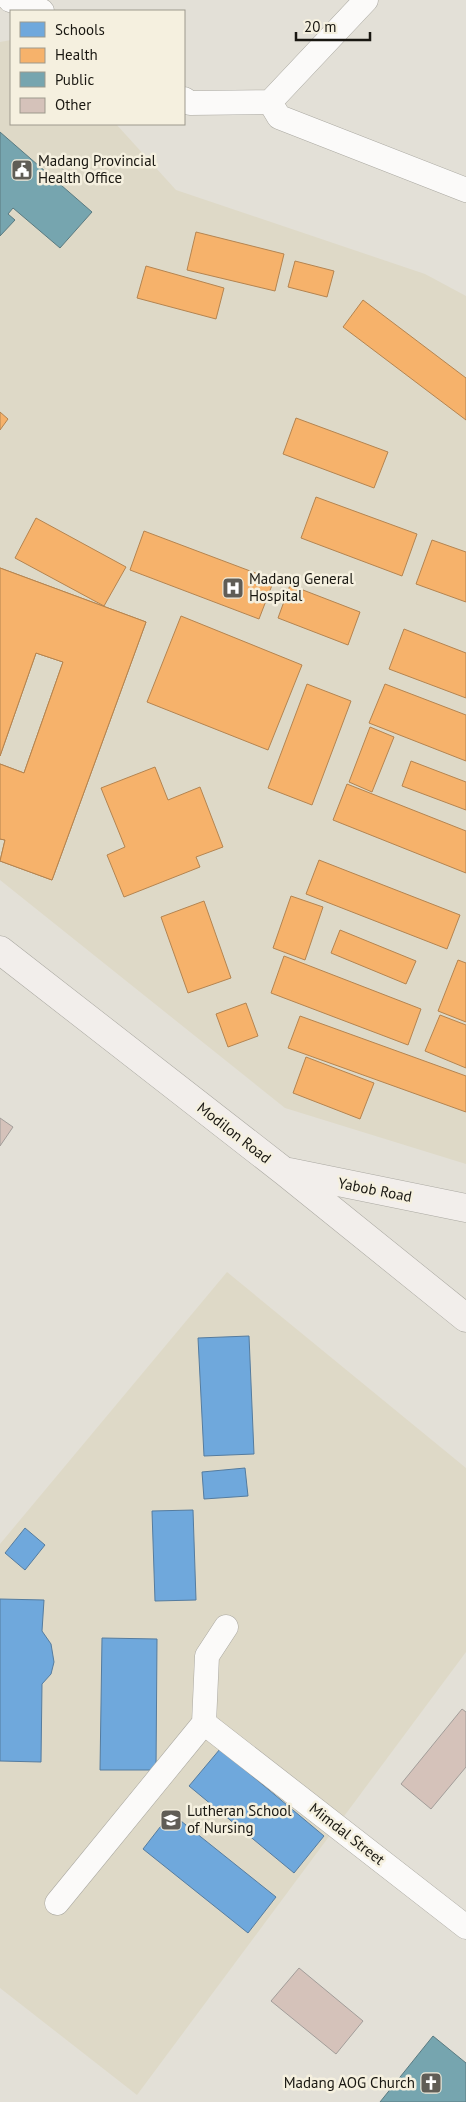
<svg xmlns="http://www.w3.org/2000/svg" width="466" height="2102" font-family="'PT Sans',sans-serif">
<rect width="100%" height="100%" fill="#e3e0d7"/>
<g fill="#ded9c7">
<path d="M11,40V124H116L176,190L425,274L466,296V1164L285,1108L0,880V42Z"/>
<path d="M227,1272L466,1468V1652L137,2095L0,1988V1544Z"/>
</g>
<g fill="#6fa8dc" stroke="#557c9f">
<path d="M249,1336L254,1454L204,1456L198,1338Z"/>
<path d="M245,1468L248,1496L204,1499L202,1472Z"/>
<path d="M193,1510L196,1600L155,1601L152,1511Z"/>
<path d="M25,1528L45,1545L25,1570L5,1553Z"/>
<path d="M0,1599L44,1600L42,1631L51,1644L54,1662L51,1674L42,1684L41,1762L0,1761Z"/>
<path d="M102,1638L157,1639L156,1770H100Z"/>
<path d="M220,1749L324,1836L294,1873L189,1786Z"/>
<path d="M171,1813L276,1897L248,1933L143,1849Z"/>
</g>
<g fill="#f6b26b" stroke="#b48450">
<path d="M196,232L284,254L275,291L187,270Z"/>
<path d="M295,261L334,271L327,297L288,287Z"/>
<path d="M146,266L224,288L216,319L137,298Z"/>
<path d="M363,300L466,378V420L343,327Z"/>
<path d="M0,412L8,419L0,430Z"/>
<path d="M296,418L388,452L374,488L283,454Z"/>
<path d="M316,497L417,534L402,576L301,538Z"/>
<path d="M36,518L126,567L104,606L15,558Z"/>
<path d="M144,531L274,580L259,619L130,570Z"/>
<path d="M432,540L466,552V602L416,584Z"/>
<path d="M0,568L146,622L52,880L0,861L5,840L0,839V764L24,773L63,662L36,653L0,756Z"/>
<path d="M0,568L146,622L52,880L0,861L5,840L0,839V764L24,773L63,662L36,653L0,756Z"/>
<path d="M290,585L360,612L348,645L278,618Z"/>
<path d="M181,616L302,665L268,750L147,702Z"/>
<path d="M404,629L466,653V698L389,669Z"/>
<path d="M307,684L351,701L312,805L268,788Z"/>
<path d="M385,684L466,715V761L369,723Z"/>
<path d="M370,727L394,737L372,792L349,782Z"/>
<path d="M411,761L466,782V810L402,786Z"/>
<path d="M155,767L168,800L200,787L223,847L196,857L200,867L124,897L107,855L125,847L101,788Z"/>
<path d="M347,784L466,831V873L333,820Z"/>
<path d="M319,860L460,915L447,949L306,894Z"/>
<path d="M291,896L323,907L305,960L273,948Z"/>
<path d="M204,901L231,978L188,993L161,917Z"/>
<path d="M340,930L416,961L406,984L331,953Z"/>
<path d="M284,956L421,1009L408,1045L271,993Z"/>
<path d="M458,960L466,963V1022L438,1011Z"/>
<path d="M246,1003L258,1036L228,1047L216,1014Z"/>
<path d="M440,1015L466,1025V1068L425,1051Z"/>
<path d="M300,1016L466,1076V1112L288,1048Z"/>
<path d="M306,1057L374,1083L360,1119L293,1093Z"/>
</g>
<g fill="#76a5af" stroke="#5a7a80">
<path d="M0,132L92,212L60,248L13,208L8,214L15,220L0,236Z"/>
<path d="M433,2036L466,2063V2102H380Z"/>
</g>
<g fill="#d5c2ba" stroke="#a29d99">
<path d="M0,1118L13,1127L0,1146Z"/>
<path d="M462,1709L466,1712V1767L431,1809L401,1784Z"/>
<path d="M299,1968L363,2021L336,2054L271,2001Z"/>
</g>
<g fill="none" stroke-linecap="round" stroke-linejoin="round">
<g stroke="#aaa8a1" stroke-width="25">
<g id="street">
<path d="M10,0L42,11"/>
<path d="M184,99L190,103L270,102L366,0"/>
<path d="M270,102L279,117L466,190"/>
<path d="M204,1723L466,1927"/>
<path d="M57,1903L204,1723L207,1656L226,1627"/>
</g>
</g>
<g stroke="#aaa8a1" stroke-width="29">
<g id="secondary">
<path d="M0,950L285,1172L466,1318"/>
<path d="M289,1172L466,1208"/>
</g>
</g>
<use href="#street" stroke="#fbfaf9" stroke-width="24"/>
<use href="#secondary" stroke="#f2eeeb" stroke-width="28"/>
</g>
<defs>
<g id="civic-square" transform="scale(1.125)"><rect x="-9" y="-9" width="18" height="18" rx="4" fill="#605d56" stroke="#f5f0df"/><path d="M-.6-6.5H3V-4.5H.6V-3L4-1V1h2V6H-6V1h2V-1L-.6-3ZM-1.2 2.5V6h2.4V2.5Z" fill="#fff"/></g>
<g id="hospital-square" transform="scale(1.125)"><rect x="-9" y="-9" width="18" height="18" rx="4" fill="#605d56" stroke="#f5f0df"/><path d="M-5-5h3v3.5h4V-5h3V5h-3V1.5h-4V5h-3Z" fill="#fff"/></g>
<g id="university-square" transform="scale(1.125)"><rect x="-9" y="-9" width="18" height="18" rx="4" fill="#605d56" stroke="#f5f0df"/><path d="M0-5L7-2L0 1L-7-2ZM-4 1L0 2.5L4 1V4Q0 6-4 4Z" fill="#fff"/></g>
<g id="church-square" transform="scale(1.125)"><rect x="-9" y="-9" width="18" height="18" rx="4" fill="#605d56" stroke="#f5f0df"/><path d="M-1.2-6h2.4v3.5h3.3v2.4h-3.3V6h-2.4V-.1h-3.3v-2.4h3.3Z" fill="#fff"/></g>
</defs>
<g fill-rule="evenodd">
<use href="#civic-square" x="22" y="170"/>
<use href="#hospital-square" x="233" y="588"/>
<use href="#university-square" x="171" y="1820"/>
<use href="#church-square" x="431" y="2083"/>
</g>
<g text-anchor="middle" stroke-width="5" stroke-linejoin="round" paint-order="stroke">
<g font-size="15" fill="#191711" stroke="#f5f0df" text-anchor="start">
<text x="38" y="166">Madang Provincial<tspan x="38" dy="17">Health Office</tspan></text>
<text x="249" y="584">Madang General<tspan x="249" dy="17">Hospital</tspan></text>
<text x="187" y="1816">Lutheran School<tspan x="187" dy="17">of Nursing</tspan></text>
<text x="415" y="2088" text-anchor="end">Madang AOG Church</text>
</g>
<g font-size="15" fill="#191711" stroke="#f5f0df">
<text transform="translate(234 1133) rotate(38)" y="5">Modilon Road</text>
<text transform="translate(375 1190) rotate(11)" y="5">Yabob Road</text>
<text transform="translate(347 1834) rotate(38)" y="5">Mimdal Street</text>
</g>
</g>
<rect x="10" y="10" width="175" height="115" fill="#f5f0df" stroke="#9d998d"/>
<rect x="20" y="22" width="25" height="15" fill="#6fa8dc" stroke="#9d998d"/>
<text x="55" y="35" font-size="15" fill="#191711">Schools</text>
<rect x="20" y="48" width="25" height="15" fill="#f6b26b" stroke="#9d998d"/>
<text x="55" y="60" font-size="15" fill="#191711">Health</text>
<rect x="20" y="72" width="25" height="15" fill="#76a5af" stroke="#9d998d"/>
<text x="55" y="85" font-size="15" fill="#191711">Public</text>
<rect x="20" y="98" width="25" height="15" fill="#d5c2ba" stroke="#9d998d"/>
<text x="55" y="110" font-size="15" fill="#191711">Other</text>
<path d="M296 32v8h74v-8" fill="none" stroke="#191711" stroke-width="2.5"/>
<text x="304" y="32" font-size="15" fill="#191711" stroke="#f5f0df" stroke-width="4" paint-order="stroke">20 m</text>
</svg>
